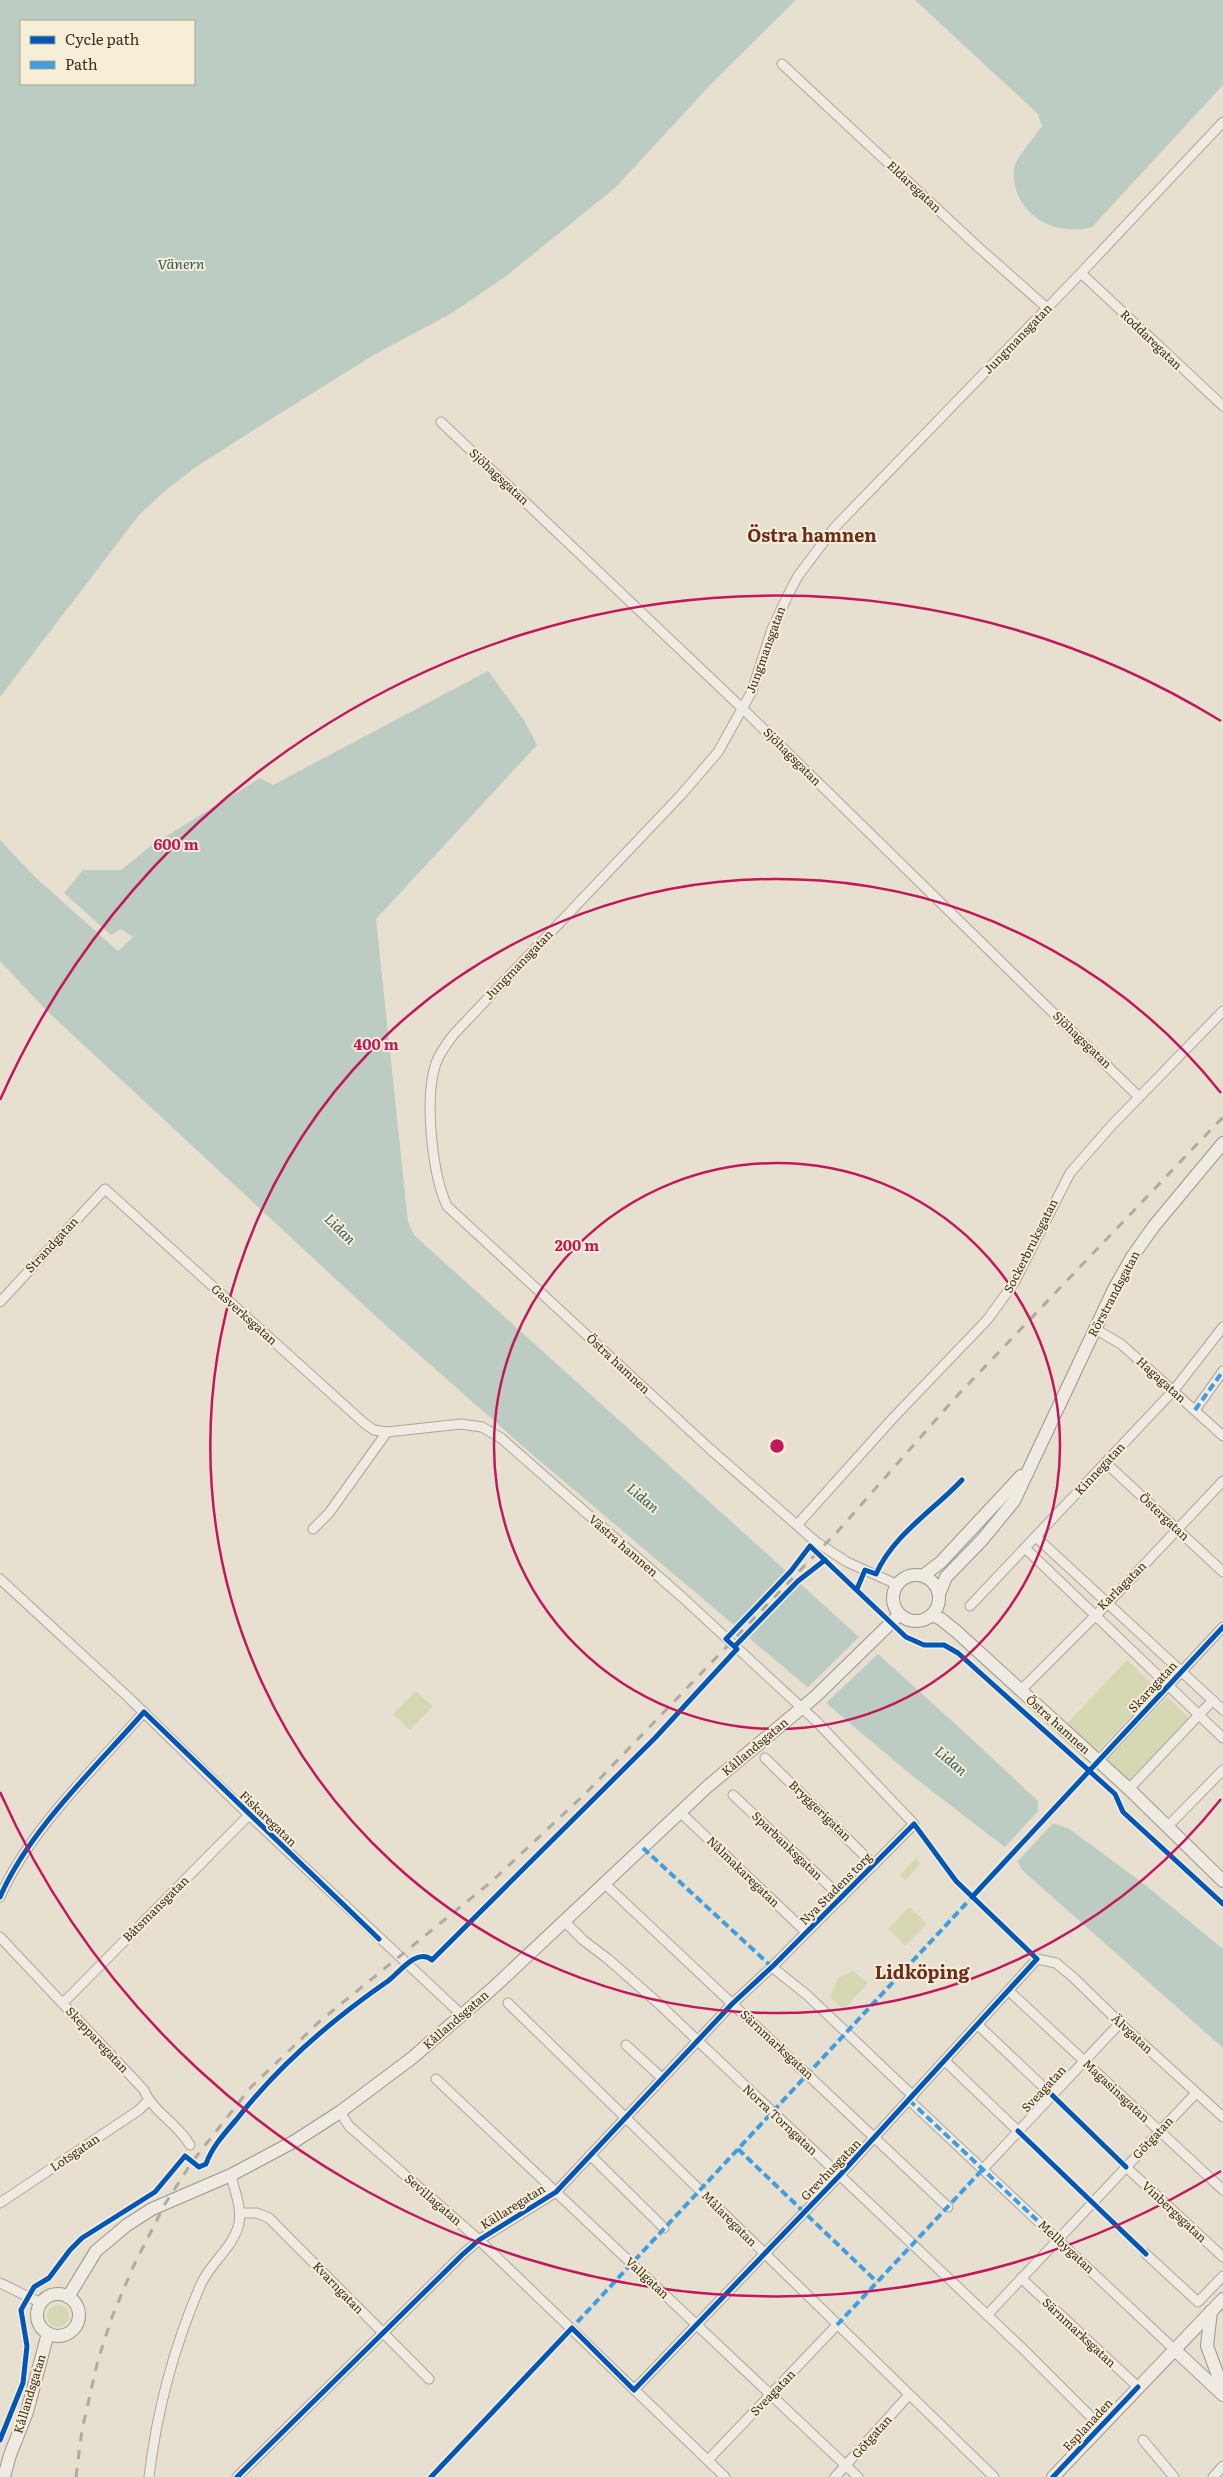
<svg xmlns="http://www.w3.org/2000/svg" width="1223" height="2477" font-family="Literata,serif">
<rect width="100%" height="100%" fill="#e7e0d1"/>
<g fill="#d6d7b3">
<path d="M1127,1660L1157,1689L1094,1755L1064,1727Z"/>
<path d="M416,1691L433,1706L410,1730L393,1714Z"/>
<path d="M1167,1697L1189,1718L1125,1785L1103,1764Z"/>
<path d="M916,1858L920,1864L905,1881L900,1875Z"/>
<path d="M909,1907L927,1924L905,1946L888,1929Z"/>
<path d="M853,1971L868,1983L843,2009L830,1997L838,1978Z"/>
<circle cx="58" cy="2316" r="11"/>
</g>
<g fill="#bcccc2" fill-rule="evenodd">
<path d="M0,0H796L712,83L616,187L505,277L452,313L372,356L249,433L196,467L165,491L139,515L0,697ZM21,21H194V84H21Z"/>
<path d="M915,0H1223V85L1092,227C1053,238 1010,212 1014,168C1015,159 1036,136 1042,126L1038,114Z"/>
<path d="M488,671L524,720L537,745L376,919L408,1222L414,1235L962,1730L1038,1801V1810L1051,1823L1068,1828L1079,1836L1144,1884L1223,1949V2048L1022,1870L1017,1861L1002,1845L910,1774L527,1450L382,1322L47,1011L0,961V840L36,878L118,951L133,937L121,929L111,935L64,893L83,870H121L152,845L260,778L273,785Z"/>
</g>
<g fill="#e7e0d1">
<path d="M789,1570L801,1582L747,1640L734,1629Z"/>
<path d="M859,1637L878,1654L825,1704L807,1688Z"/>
<path d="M1040,1809L1054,1822L1015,1864L1003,1849Z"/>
</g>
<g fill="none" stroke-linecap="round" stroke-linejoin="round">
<g stroke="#ada599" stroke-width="11">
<g id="street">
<path d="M782,64L977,246L1047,308"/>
<path d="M1081,273L1223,406"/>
<path d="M441,422L743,709L1139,1097"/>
<path d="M0,1302L105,1189L364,1423L374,1430L387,1432"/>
<path d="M1095,1329L1121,1344L1223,1436"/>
<path d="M1195,1410L1223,1371"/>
<path d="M1106,1463L1223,1572"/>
<path d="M797,1525L894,1417L987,1320L1014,1283L1070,1173L1112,1125L1223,1011"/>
<path d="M1036,1537L1223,1710"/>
<path d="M1025,1548L1223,1738"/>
<path d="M0,1579L128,1697L249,1815L463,2016"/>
<path d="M896,1584L847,1562L815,1541L710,1449L447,1206C432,1173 424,1098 436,1063C440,1052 447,1043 454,1034L681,795L718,752L752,691L772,629L788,595L798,576L835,527L1081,273L1223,122"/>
<path d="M970,1606L1174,1390L1223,1327"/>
<path d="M1020,1691L1108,1603L1223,1481"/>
<path d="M765,1758L874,1865"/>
<path d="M1098,1761L1223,1627"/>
<path d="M1129,1789L1213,1700"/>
<path d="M733,1795L842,1898"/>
<path d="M680,1812L806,1932"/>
<path d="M1168,1826L1223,1770"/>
<path d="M605,1884L948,2207"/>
<path d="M0,1897C29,1830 96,1767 144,1712"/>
<path d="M565,1922L583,1940L608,1959L658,2003L1023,2349L1100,2426"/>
<path d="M0,1937L144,2090C152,2111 178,2124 190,2145"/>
<path d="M772,1967L807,1995L913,2096"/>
<path d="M1009,1991L1223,2190"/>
<path d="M63,2003L249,1815"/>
<path d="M508,2003L994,2477"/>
<path d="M978,2025L1052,2095"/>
<path d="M626,2045L662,2078"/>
<path d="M945,2061L1018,2131"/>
<path d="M436,2079L858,2477"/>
<path d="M909,2100L1175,2350"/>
<path d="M340,2112L349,2126L479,2240L725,2477"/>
<path d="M590,2155L664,2228"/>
<path d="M1126,2167L1223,2257"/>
<path d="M983,2169L1120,2023"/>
<path d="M0,2203L139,2110L148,2101"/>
<path d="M240,2213H257L269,2218L429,2379"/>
<path d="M1146,2254L1198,2302L1223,2276"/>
<path d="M1021,2278L1138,2387"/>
<path d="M0,2283L41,2303"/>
<path d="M987,2315L1196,2093"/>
<path d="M634,2390L840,2175L1037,1959L1056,1963L1073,1977L1120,2023L1223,2117"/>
<path d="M1143,2440L1174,2477"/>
<path d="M708,2460L837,2325"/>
<path d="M149,2477C157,2409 174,2346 201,2284C211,2262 234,2247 239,2223C242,2207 234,2190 231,2175"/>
<path d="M237,2477L462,2255L479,2240L556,2192L732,2004L774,1965L914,1824L816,1721L682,1597L501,1438L482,1427L461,1424L387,1432L329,1513L313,1529"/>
<path d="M835,2477L908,2396"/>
<path d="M1213,2477L1223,2466"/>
</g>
</g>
<g stroke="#9c958a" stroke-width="14">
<g id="secondary">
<circle cx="916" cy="1598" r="23"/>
<path d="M924,1575L941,1562L1021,1476"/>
<path d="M939,1594L946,1577L982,1540L1014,1501L1114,1289L1132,1257L1154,1226L1223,1143"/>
<path d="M932,1615L941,1619L957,1632L1129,1789L1223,1881"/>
<circle cx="58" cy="2315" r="21"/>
<path d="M68,2297L96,2251L127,2225L152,2209L231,2175L295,2141L340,2112L412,2058L493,1988L707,1787L816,1696L899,1615"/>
<path d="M1211,2311L1207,2346L1223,2389"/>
<path d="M1175,2350L1223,2395"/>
<path d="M4,2477L10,2455L27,2412L48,2333"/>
<path d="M1053,2477L1223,2299"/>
</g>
</g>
<use href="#street" stroke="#efebe3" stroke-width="9"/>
<use href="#secondary" stroke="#efebe3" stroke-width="12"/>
<path stroke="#afaaa2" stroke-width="3" stroke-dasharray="9 9" stroke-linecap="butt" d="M76,2477L82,2430L98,2360L112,2317L133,2267L165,2204L192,2162L251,2087L320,2021L491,1882L586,1793L838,1531L956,1397L1223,1117"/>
<g stroke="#3f9de0" stroke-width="4" stroke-dasharray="8 4" stroke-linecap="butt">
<path d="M1195,1410L1223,1371"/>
<path d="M643,1848L772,1967L775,1964"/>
<path d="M909,2100L1057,2239"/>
<path d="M738,2149L877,2282"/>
<path d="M837,2325L983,2169"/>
<path d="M569,2331L974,1895"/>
</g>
<g stroke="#f7eed8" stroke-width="8">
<g id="cycleway">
<path d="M857,1589L865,1570L876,1574C894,1534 933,1511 962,1480"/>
<path d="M735,1646L798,1581L825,1560"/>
<path d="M0,1897C29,1830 96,1767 144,1712L379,1939"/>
<path d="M972,1897L1223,1627"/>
<path d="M1052,2095L1126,2167"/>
<path d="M1018,2131L1146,2254"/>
<path d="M0,2440L23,2383L27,2346L21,2310L34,2287L49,2278L70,2250L82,2238L155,2192L185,2156L199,2167L206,2164C212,2147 224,2134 236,2120C279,2065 330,2021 388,1981C399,1973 417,1947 432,1960L655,1738L737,1649L726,1639L791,1571L810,1546L906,1637L924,1645H944L958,1653L1115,1794L1123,1812L1223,1904"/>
<path d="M237,2477L462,2255L479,2240L556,2192L732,2004L774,1965L914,1824L956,1881L1037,1959L840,2175L634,2390L572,2328L431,2477"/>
<path d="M1053,2477L1138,2387"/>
</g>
</g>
<use href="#cycleway" stroke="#0057b8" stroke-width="5"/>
</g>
<g fill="none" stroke="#c2185b" stroke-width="2.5">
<circle cx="777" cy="1446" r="283"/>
<path d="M1221 1799A567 567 0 1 1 1221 1093"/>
<path d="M1221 2171A850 850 0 0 1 0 1792M0 1100A850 850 0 0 1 1221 721"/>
</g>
<g text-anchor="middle" stroke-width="4" stroke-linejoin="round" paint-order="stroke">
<g font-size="12" fill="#3d2e20" stroke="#f7eed8">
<text transform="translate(914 187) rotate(43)" y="4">Eldaregatan</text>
<text transform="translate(1018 339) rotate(-46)" y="4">Jungmansgatan</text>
<text transform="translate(1151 340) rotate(44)" y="4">Roddaregatan</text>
<text transform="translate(499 477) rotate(43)" y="4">Sjöhagsgatan</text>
<text transform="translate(766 650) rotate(-70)" y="4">Jungmansgatan</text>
<text transform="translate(792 757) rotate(45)" y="4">Sjöhagsgatan</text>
<text transform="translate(519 965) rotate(-46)" y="4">Jungmansgatan</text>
<text transform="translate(1082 1040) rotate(44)" y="4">Sjöhagsgatan</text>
<text transform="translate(52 1245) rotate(-47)" y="4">Strandgatan</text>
<text transform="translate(1031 1246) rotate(-63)" y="4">Sockerbruksgatan</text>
<text transform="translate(1114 1294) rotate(-62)" y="4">Rörstrandsgatan</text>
<text transform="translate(244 1315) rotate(42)" y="4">Gasverksgatan</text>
<text transform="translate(618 1364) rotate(43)" y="4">Östra hamnen</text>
<text transform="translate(1161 1380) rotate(42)" y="4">Hagagatan</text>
<text transform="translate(1100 1469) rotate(-47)" y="4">Kinnegatan</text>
<text transform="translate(1164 1517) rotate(43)" y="4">Östergatan</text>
<text transform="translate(623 1546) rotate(41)" y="4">Västra hamnen</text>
<text transform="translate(1122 1586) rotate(-45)" y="4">Karlagatan</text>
<text transform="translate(1153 1687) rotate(-47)" y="4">Skaragatan</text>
<text transform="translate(1058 1725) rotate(42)" y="4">Östra hamnen</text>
<text transform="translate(755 1747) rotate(-40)" y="4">Kållandsgatan</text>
<text transform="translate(820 1811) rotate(44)" y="4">Bryggerigatan</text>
<text transform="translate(268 1819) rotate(44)" y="4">Fiskaregatan</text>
<text transform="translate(787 1846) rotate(44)" y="4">Sparbanksgatan</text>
<text transform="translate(743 1872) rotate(44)" y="4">Nålmakaregatan</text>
<text transform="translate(836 1889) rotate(-45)" y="4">Nya Stadens torg</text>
<text transform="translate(156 1909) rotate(-45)" y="4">Båtsmansgatan</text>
<text transform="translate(456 2020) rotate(-41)" y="4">Kållandsgatan</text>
<text transform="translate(1132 2034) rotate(43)" y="4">Älvgatan</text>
<text transform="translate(97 2040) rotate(47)" y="4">Skepparegatan</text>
<text transform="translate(777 2045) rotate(43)" y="4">Särnmarksgatan</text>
<text transform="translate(1044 2089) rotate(-47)" y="4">Sveagatan</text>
<text transform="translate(1116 2091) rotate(43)" y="4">Magasinsgatan</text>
<text transform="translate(780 2120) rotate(43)" y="4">Norra Torngatan</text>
<text transform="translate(1153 2138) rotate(-47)" y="4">Götgatan</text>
<text transform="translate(75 2153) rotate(-34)" y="4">Lotsgatan</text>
<text transform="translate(831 2170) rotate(-46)" y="4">Grevhusgatan</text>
<text transform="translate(433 2200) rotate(41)" y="4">Sevillagatan</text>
<text transform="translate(513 2207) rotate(-32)" y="4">Källaregatan</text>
<text transform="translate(1174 2212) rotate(43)" y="4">Vinbergsgatan</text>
<text transform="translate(729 2219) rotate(45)" y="4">Målaregatan</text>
<text transform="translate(1066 2247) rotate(43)" y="4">Mellbygatan</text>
<text transform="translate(647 2278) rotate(43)" y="4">Vallgatan</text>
<text transform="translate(338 2288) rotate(46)" y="4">Kvarngatan</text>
<text transform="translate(1079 2333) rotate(43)" y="4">Särnmarksgatan</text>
<text transform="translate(773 2393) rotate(-46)" y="4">Sveagatan</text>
<text transform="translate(30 2394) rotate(-73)" y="4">Kållandsgatan</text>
<text transform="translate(1088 2425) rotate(-47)" y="4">Esplanaden</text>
<text transform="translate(872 2437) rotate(-48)" y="4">Götgatan</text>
</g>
<g font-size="14" font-style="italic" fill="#2f5d5a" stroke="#f7eed8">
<text x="181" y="269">Vänern</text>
<text transform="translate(340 1229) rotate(44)" y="5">Lidan</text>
<text transform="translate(643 1498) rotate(40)" y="5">Lidan</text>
<text transform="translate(951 1761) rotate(40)" y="5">Lidan</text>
</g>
<g font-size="18" font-weight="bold" fill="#6b2e1e" stroke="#f7eed8">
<text x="812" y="542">Östra hamnen</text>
<text x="922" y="1979">Lidköping</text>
</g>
</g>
<circle cx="777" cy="1446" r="8" fill="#c2185b" stroke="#f7eed8" stroke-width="2.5"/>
<g font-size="15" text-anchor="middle" font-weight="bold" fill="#c2185b" stroke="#f7eed8" stroke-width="4" stroke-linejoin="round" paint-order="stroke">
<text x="176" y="850">600 m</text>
<text x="376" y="1050">400 m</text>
<text x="577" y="1251">200 m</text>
</g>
<rect x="20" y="20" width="175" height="65" fill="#f7eed8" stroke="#ada18e"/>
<rect x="30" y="36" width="25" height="8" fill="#0057b8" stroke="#ada18e"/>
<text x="65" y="45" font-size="15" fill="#3d2e20">Cycle path</text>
<rect x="30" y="61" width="25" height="8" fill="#3f9de0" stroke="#ada18e"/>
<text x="65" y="70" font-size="15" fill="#3d2e20">Path</text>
</svg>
